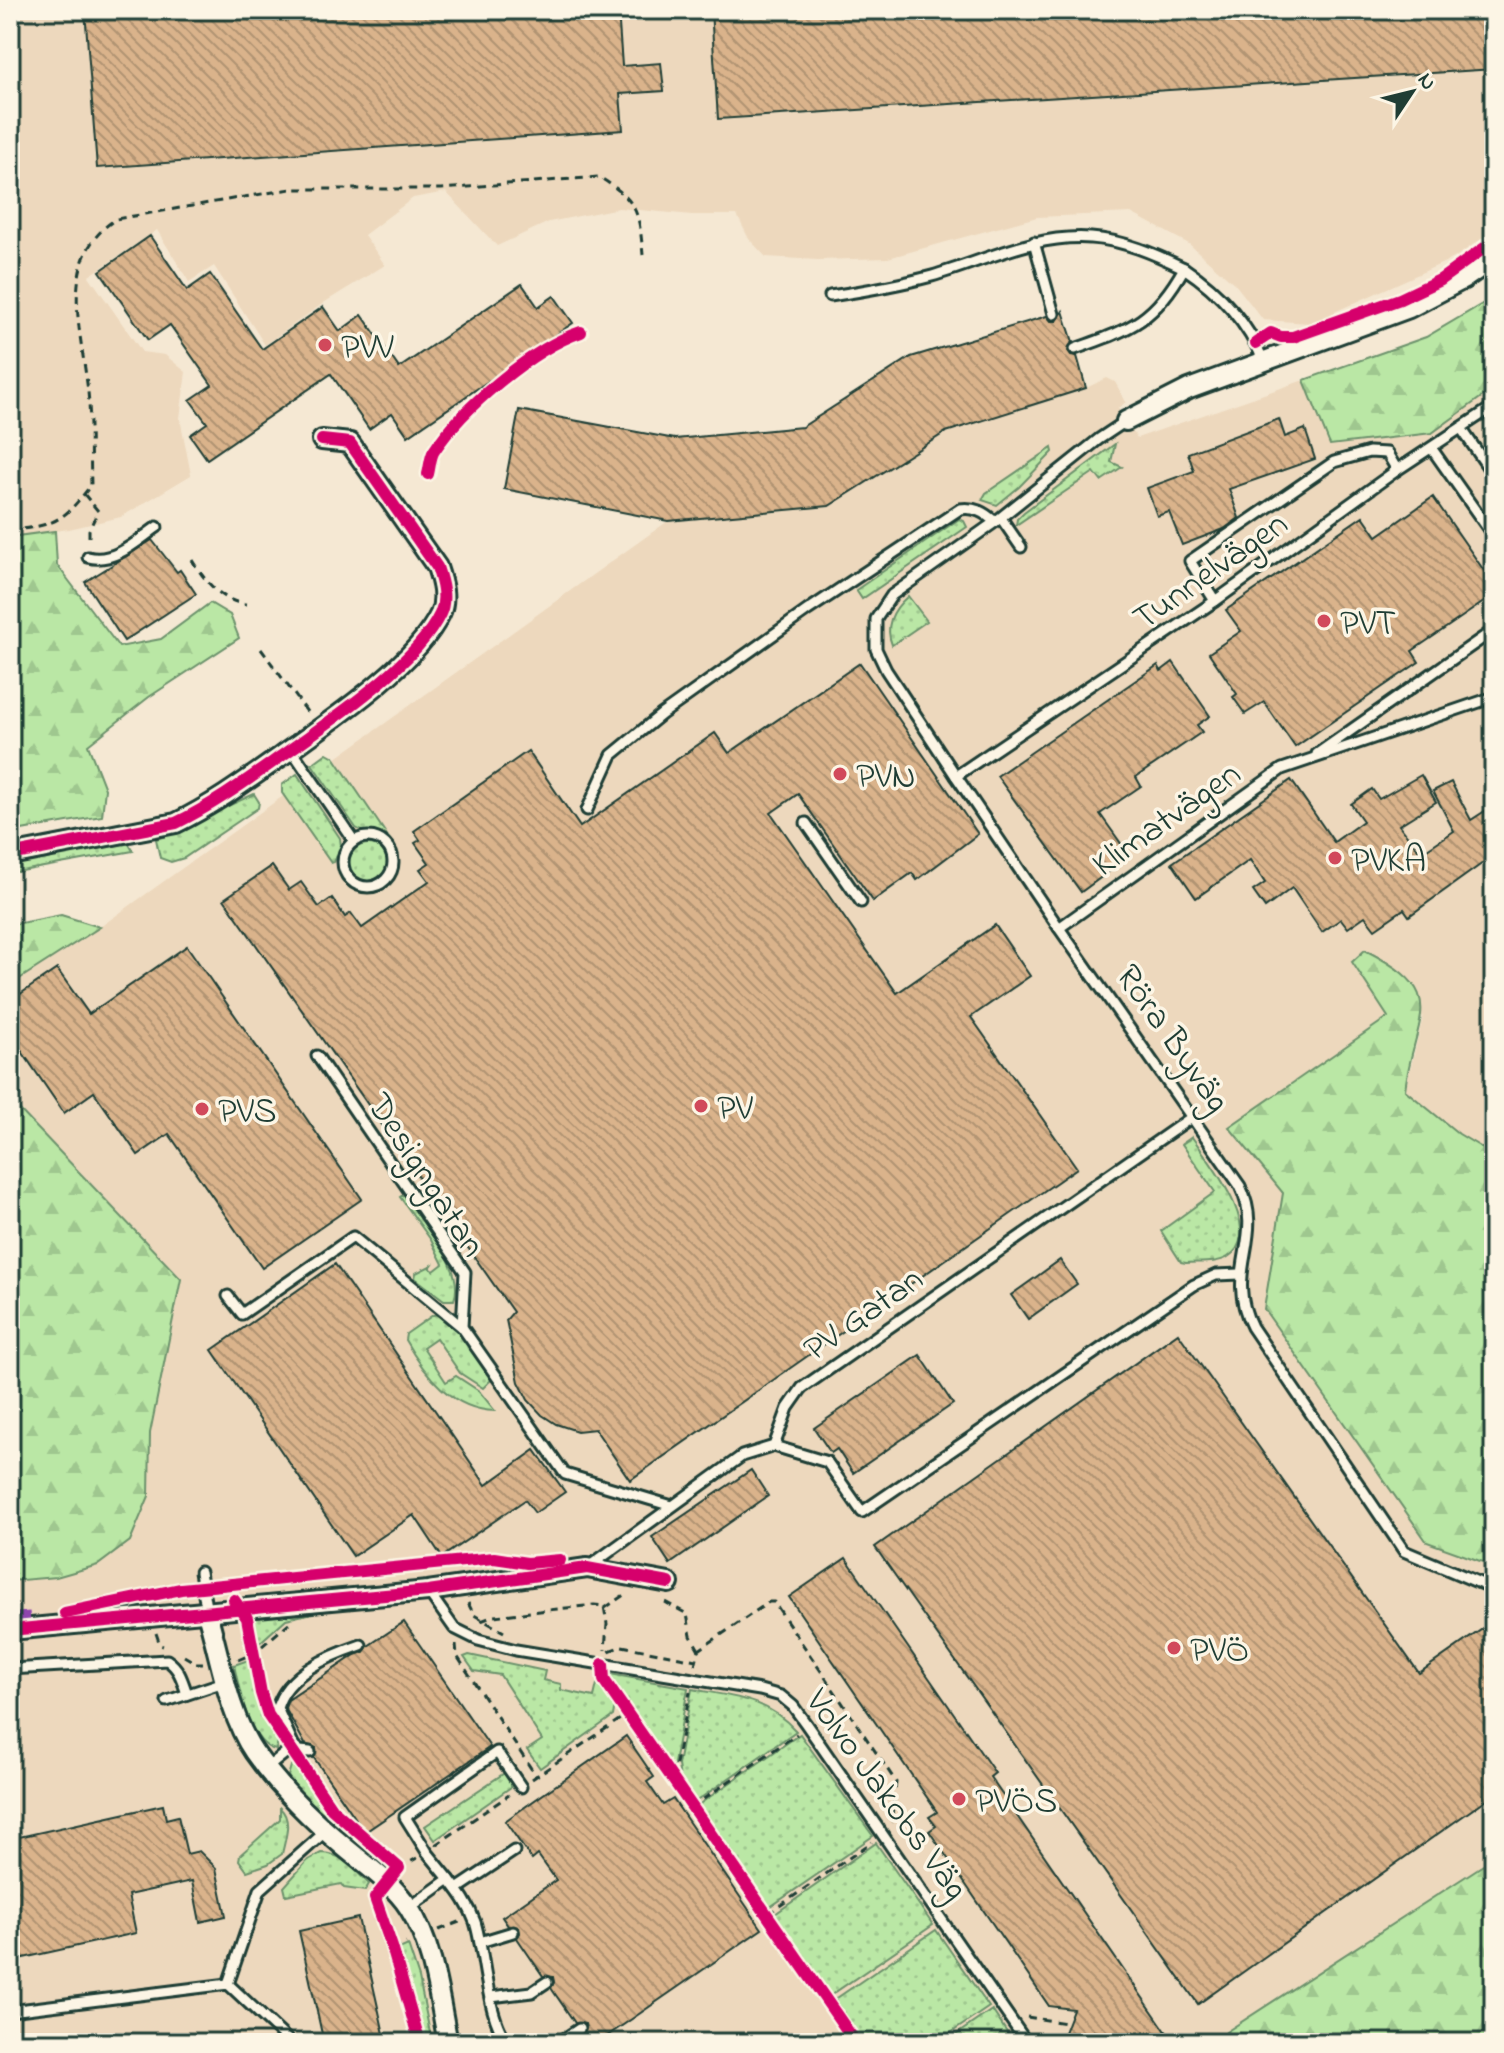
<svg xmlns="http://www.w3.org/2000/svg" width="1504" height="2053" font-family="'Indie Flower',sans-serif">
<defs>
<pattern id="grass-dots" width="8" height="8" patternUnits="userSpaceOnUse" patternTransform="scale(2)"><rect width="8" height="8" fill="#bae7a5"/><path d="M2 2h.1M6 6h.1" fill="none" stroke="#9fc78f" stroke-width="1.8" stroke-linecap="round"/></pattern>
<pattern id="forest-firs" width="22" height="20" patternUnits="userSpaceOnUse" patternTransform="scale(2)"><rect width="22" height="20" fill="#bae7a5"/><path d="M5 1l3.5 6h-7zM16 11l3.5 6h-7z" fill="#9fc78f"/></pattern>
<pattern id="building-back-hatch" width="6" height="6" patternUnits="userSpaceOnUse" patternTransform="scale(2)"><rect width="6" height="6" fill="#dab38b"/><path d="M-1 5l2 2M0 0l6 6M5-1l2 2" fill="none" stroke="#b09372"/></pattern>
</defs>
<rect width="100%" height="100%" fill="#f5e8d3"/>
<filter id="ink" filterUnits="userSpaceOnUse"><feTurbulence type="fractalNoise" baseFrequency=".0125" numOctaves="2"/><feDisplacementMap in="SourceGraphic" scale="16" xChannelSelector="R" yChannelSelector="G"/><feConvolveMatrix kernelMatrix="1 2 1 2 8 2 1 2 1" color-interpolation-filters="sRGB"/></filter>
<g filter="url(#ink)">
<g fill="#edd8bd">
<path d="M10,10H1494V230L1454,258L1310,323L1263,320L1235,284L1189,244L1131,213L1037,217L888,258L818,260L766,257L749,239L737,215H692L619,208L549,222L497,246L446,192L413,198L364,235L385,265L325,302L265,345L214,266L189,282L157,230L89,276L142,352L165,355L186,372L180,418L191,475L121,517L69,529L10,537Z"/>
<path d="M1107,378L1115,382L1126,402L1118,408L1137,438L1304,380L1330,445L1432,433L1494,388V1155L1459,1134L1405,1090L1423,1017L1353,963L1389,1017L1229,1127L1283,1193L1264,1309L1427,1542L1494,1566V1858L1227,2032L1234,2043H10V1581L56,1577L149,1496L150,1433L181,1279L19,1108L10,1107V985L100,927L668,521L829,506L946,432L1086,388Z"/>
</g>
<g fill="url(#grass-dots)" stroke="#6c926c" stroke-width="2">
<path d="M1115,444L1111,462L1122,467L1101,481L1094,472L1016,525L1017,519L1024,512Z"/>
<path d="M1052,448L1053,452L1019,487L997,505L982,500L986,493Z"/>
<path d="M959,519L964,521L967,527L862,599L856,590Z"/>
<path d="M908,596L927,621L892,645C884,625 893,609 908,596Z"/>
<path d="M327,753L334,757L395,847C378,826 372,838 356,828L312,764Z"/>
<path d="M297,774L340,838L341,847L334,862L331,863L282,793V785Z"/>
<path d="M254,794L259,802L258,808L184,858L171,862L160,858L156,839L188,829L217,811Z"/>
<path d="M123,844H129L133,851L10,873V865Z"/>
<circle cx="368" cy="863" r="19"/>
<path d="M1192,1137C1208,1160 1267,1232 1228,1257C1217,1264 1199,1262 1186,1263L1181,1262L1161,1231L1215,1192L1182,1144Z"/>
<path d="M406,1193C423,1218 466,1270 454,1300H444L415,1278L416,1273L432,1265L430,1268L434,1271L443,1264L431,1240L400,1197Z"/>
<path d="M442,1314L459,1329L493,1378L483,1388L460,1373L436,1338L423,1347L446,1382L456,1376L479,1391L495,1411C452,1410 425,1375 405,1340L406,1334L433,1315Z"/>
<path d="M326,1610L286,1619L256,1646L251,1618Z"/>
<path d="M469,1655L545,1671L543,1680L561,1684V1690L594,1697L598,1680L615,1704L613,1716L540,1768L527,1750L542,1740L500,1675L474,1671L464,1657Z"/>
<path d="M251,1659L260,1707L278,1740L276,1750C249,1745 239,1688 234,1665Z"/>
<path d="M610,1674L688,1688L673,1769L611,1680Z"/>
<path d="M692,1689C734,1697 767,1698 796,1731L695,1802L680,1779L678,1765Z"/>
<path d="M800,1734L873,1836L770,1907L698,1805Z"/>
<path d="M295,1763C318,1801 350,1830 384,1859V1869L295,1788L288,1776L291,1766Z"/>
<path d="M506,1772L512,1781L511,1787L435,1840L425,1826Z"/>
<path d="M280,1808C293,1820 285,1839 282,1854L268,1864L247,1871L239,1860L240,1855L280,1819Z"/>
<path d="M876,1843L933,1925L831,1995L775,1914Z"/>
<path d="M321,1853C343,1853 354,1870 369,1884L365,1891L344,1888L341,1884L286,1895L284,1887L308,1860Z"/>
<path d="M936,1930L989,2007L936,2043H862L834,2000Z"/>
<path d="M408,1945L419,1978L432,2043H425L397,1950Z"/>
<path d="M992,2010L1014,2043H944Z"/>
</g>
<g fill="url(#forest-firs)" stroke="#6c926c" stroke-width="2">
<path d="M1494,297V388L1432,433L1330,445L1304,380L1426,337Z"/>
<path d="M55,531L57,565L119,647L161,639L210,603L230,615L239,638L149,697L88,745L105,789L102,816L10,832V537Z"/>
<path d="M61,915L100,927L10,985V925Z"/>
<path d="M1365,950C1453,995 1414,1014 1405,1090L1459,1134L1494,1155V1566L1427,1542L1264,1309L1283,1193L1229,1127L1388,1017L1352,962Z"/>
<path d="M10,1107L18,1108L181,1279L150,1433L149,1496L130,1541L98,1565L56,1577L10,1581Z"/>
<path d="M1494,1858V2043H1234L1226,2032Z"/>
</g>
<g fill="url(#building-back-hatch)" stroke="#1f3d34" stroke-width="2">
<path d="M85,10H618L622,66L661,63L664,91L620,94L623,130L97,168Z"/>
<path d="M711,10H1492L1494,69L718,119Z"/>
<path d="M150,236L187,290L210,274L262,349L323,307L340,331L362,315L399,368L522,284L538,307L554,296L573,323L408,436L392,413L369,429L331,374L207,459L190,435L207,423L190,400L212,385L170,325L148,340L100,271Z"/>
<path d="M1063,311L1073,342L1068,351L1071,355L1077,356L1086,388L946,432L829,506L668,521L504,489L519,410L675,439L802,427L911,357L1047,316L1051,321H1057Z"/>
<path d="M1279,419L1285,437L1305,429L1315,459L1229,489L1239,518L1224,529L1182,545L1169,512L1157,516L1147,488L1194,471L1188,453Z"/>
<path d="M1433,497L1494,585V595L1412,651L1419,662L1295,747L1264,702L1245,714L1233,697L1237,694L1209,653L1241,631L1226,610L1363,516L1377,536Z"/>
<path d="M152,540L177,572L180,570L196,594L124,641L85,582Z"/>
<path d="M1173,662L1210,716L1197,725L1202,732L1136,777L1141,786L1100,814L1130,856L1081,892L997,776L1158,665L1161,671Z"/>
<path d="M860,663L978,834L917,880L912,873L873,901L798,794L771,813L897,993L995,925L1030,976L971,1017L1077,1168L630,1480L595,1429L577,1431L556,1424L542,1415L528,1400L519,1382L506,1320L513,1312L224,899L272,866L289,890L301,882L319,907L332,898L345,917L351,913L362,928L429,881L420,869L429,863L415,843L420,840L414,831L528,751L580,827L715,733L729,753Z"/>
<path d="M1421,775L1436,802L1399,825L1421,853L1454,831L1433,791L1451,782L1471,820L1494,805V855L1409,916L1404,909L1375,929L1365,916L1348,928L1341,919L1322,932L1292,888L1265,908L1253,891L1265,883L1250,860L1196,898L1172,863L1291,780L1334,842L1363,821L1351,804L1372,789L1379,799Z"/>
<path d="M187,946L362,1199L262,1268L169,1134L138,1155L94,1092L64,1113L10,1034V1001L57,969L89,1014Z"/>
<path d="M1060,1260L1077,1284L1028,1319L1011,1295Z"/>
<path d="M335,1264L486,1485L535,1450L565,1492L535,1513L525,1500L442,1557L414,1515L353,1556L212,1350Z"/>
<path d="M1178,1333L1419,1673L1494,1621V1794L1198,2004L875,1547Z"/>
<path d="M920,1355L953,1404L853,1473L837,1449L831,1453L814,1428Z"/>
<path d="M751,1470L768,1496L670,1564L652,1537Z"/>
<path d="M846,1558L995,1773L990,1777L1174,2043H1148L1093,2031V2043H1069L1063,2035L1073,2009L1049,2006L929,1831L936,1826L929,1817L937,1812L789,1597Z"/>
<path d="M404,1622L490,1747L365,1832L314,1758L316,1748L305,1744L285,1708L288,1700L355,1655L364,1652L368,1646Z"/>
<path d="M626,1736L654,1777L647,1782L663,1805L673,1799L762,1929L597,2043H589L584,2035L586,2029L585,2024L575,2023L551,1988L554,1982L553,1977L543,1976L517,1938L520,1933L519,1927L508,1926L502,1917L556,1880L538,1855L532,1860L505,1821Z"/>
<path d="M163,1805L166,1819L178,1816L187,1854L199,1851L216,1868L226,1916L200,1922L192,1881L128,1895L136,1933L10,1961V1839Z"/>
<path d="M358,1918L386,2043H324L299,1931Z"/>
</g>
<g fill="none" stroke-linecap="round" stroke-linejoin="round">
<g stroke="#1f3d34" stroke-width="15">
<g id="service">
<path d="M1034,242L1054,314"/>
<path d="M830,296C864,291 898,285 932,276C985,261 1034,234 1091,238C1123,240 1155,254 1184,268"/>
<path d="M1075,349C1130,329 1154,322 1184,268C1220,292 1247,321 1264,362"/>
<path d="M1461,428L1494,476"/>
<path d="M1432,449L1494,537"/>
<path d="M1001,518L1021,547"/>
<path d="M995,522L892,595L876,619V649L886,670L956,776L1059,928L1240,1186C1266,1239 1223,1270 1252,1327L1404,1551L1494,1589"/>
<path d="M88,557C114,564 137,541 157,527"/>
<path d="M1215,601L1190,561L1334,462L1369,452L1387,453L1397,470"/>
<path d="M291,749L354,841"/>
<path d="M1317,754L1494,630"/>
<path d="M956,776L1215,601L1397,470L1494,406"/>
<path d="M587,810L612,755L662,714L808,610L960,509C975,507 984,512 995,522L1099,439L1126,421"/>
<path d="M806,823L861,902"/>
<circle cx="368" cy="862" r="25"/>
<path d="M1059,928L1282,769L1494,697"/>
<path d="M317,1056L465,1272L462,1327L565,1474L672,1506"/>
<path d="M228,1296L242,1314L353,1237L462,1327"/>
<path d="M774,1446L827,1462L862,1512L1194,1285L1216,1275L1240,1274"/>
<path d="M587,1568L742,1456L774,1446L788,1408L802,1388L1192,1117"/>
<path d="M200,1572L207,1613"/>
<path d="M428,1591L454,1628L478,1640L516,1650L760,1690L781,1696L793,1706L806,1724L1027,2043"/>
<path d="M10,1669L167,1660C179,1668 182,1679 187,1694"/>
<path d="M167,1701L227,1681"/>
<path d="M294,1746L300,1751L310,1752"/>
<path d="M267,1768L294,1746L277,1708C287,1673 329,1656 361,1645"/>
<path d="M449,1879C460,1893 469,1905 475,1922C485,1952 487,2023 509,2043"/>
<path d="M457,1889L514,1851"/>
<path d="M409,1908L449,1879L427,1852L405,1817L497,1752L521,1787"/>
<path d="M480,1942L513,1932"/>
<path d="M228,1984L260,1890L326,1831"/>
<path d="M491,1997L532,1992L547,1982"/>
<path d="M10,2011L228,1984L291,2043"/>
<path d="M558,2043L579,2029"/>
</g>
</g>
<g stroke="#1f3d34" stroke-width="24">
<g id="minor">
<path d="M1126,421L1189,389L1409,308L1464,279L1494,258"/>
<path d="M10,855L176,823C213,805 246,781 280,757C326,724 416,665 440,614C447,599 442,582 437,567L350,443L322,440"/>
<path d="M207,1613C220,1656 228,1714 254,1752C278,1786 310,1818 342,1845C364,1864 393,1883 409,1908C434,1947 439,1998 448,2043"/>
<path d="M10,1630L428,1591L587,1568L669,1583"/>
</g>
</g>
<g stroke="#1f3d34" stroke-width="3" stroke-dasharray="8 6" stroke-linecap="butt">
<path d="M84,494L98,511L89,530V543"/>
<path d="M10,531C56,524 62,523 91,485C90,454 91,422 88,392C82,333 56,258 116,219L291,189H441L599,177C638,201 639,211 643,255"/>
<path d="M192,560C204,580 222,602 246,604"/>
<path d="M261,649L310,716"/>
<path d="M366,1571L367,1580"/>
<path d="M665,1602L687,1614L691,1636L699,1650"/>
<path d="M468,1603L474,1615L504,1632"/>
<path d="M605,1608L627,1593"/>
<path d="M481,1621L494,1616L594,1605L604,1606L607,1624L605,1650"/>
<path d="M156,1633L160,1645L163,1646"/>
<path d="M456,1644L457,1656L536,1776"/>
<path d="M609,1651L622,1646L696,1660"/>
<path d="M184,1656L196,1663H203"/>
<path d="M238,1660L254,1653L289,1623"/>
<path d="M695,1665L699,1650L769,1602H774L896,1782L891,1823"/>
<path d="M532,1779L629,1713"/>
<path d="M673,1779L690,1692"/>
<path d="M692,1807L797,1734"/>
<path d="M436,1845L509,1795"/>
<path d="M399,1868L417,1858"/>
<path d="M768,1914L872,1842"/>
<path d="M439,1930L462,1921"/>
<path d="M393,1949L406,1943"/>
<path d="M1027,2017L1066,2023"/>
</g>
<use href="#service" stroke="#fcf5e5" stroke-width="9"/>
<use href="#minor" stroke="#fcf5e5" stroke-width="18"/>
<path stroke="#8e44ad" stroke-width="10" stroke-dasharray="20 10" stroke-linecap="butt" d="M10,1618L37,1616"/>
<g stroke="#fcf5e5" stroke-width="17">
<g id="cycleway">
<path d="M1256,343L1271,333L1281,337H1293L1400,299L1440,280L1494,241"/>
<path d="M428,474C430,467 430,457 434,451C462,408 533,348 581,332"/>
<path d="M10,855L176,823C213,805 246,781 280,757C326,724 416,665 440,614C447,599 442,582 437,567L350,443L322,440"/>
<path d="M234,1600L247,1618L261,1693L268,1715L332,1809L399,1868L375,1898L392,1947L420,2043"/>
<path d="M65,1613L181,1589L494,1558L527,1563L560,1560"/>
<path d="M10,1630L428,1591L587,1568L669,1583"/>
<path d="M603,1664L604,1680L856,2043"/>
</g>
</g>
<use href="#cycleway" stroke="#d6006c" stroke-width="12"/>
</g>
</g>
<g fill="#d1495b" stroke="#fcf5e5" stroke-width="3">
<circle cx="325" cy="345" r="8"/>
<circle cx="1324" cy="621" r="8"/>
<circle cx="840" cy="774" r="8"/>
<circle cx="1335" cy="858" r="8"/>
<circle cx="701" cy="1106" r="8"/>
<circle cx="202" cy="1109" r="8"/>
<circle cx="1174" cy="1648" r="8"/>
<circle cx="959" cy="1799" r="8"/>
</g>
<g text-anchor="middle" stroke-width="7" stroke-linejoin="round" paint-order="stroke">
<g font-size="36" fill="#1f3d34" stroke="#fcf5e5" text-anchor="start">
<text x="341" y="358">PVV</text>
<text x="1340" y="634">PVT</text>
<text x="856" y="787">PVN</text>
<text x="1351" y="871">PVKA</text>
<text x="717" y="1119">PV</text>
<text x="218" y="1122">PVS</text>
<text x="1190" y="1661">PVÖ</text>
<text x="975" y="1812">PVÖS</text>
</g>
<g font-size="36" fill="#1f3d34" stroke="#fcf5e5">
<text transform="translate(1209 569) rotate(-35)" y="13">Tunnelvägen</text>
<text transform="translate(1165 817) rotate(-35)" y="13">Klimatvägen</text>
<text transform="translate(1175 1037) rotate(55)" y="13">Röra Byväg</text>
<text transform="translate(428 1174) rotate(57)" y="13">Designgatan</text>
<text transform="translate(862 1312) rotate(-35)" y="13">PV Gatan</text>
<text transform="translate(889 1793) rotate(54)" y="13">Volvo Jakobs Väg</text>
</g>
</g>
<rect width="1504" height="2053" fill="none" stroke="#fcf5e5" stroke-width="40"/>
<rect x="20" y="20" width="1464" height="2013" fill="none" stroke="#1f3d34" stroke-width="3" filter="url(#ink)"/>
<g transform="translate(1412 92) rotate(55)" stroke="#fcf5e5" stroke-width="6" paint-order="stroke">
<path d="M0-6L14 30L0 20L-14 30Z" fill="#1f3d34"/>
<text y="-12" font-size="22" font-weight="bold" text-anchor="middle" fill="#1f3d34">N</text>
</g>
</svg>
